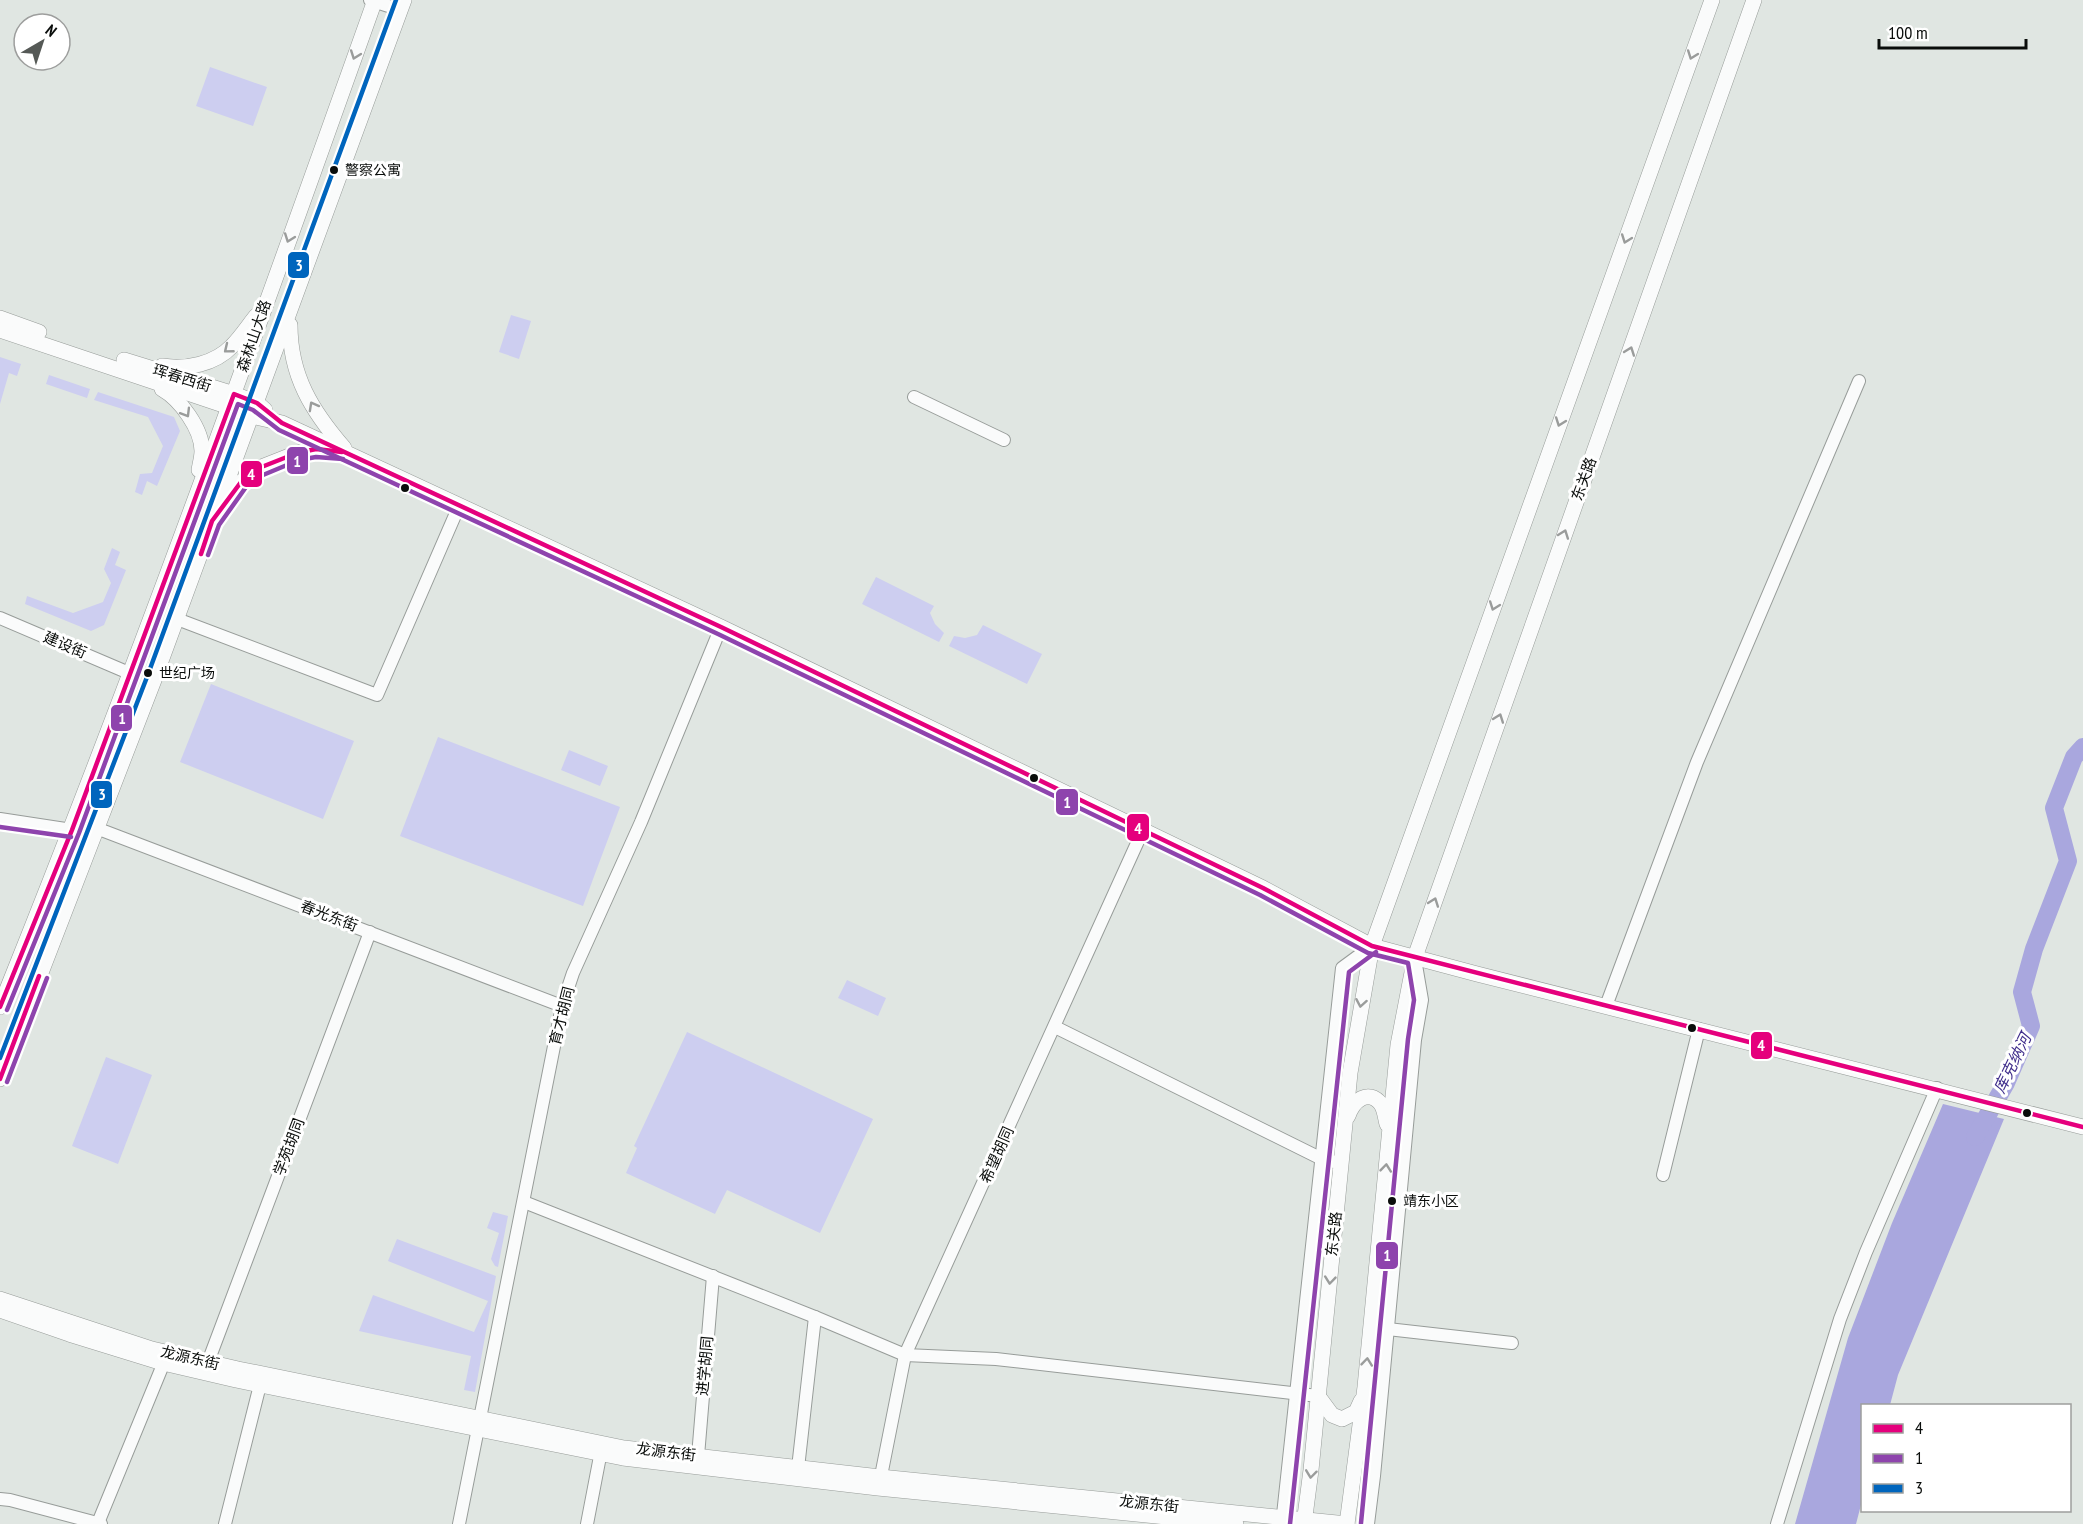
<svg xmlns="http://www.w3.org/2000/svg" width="2083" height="1524" font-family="'PT Sans Narrow','Noto Sans SC',sans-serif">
<rect width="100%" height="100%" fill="#e0e6e2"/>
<g fill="#cdcef0">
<path d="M210,67L267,87L253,126L196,106Z"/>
<path d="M511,315L531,321L519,359L499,352Z"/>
<path d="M0,357L21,364L17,376L9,373L0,404Z"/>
<path d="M49,375L90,389L87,398L46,384Z"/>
<path d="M98,392L174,417L180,431L157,486L147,481L142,495L135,492L140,474L152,473L163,446L148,417L94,400Z"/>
<path d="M112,548L120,552L115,565L126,570L104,625L91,631L25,604L27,596L73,613L103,602L111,583L104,569Z"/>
<path d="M876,577L934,606L930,613L935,624L944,633L939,642L862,604Z"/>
<path d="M983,625L1042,654L1027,684L949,646L954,636L965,638L977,635Z"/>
<path d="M211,684L354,741L323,819L180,762Z"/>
<path d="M438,737L620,807L583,906L400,836Z"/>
<path d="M569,750L608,766L600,786L561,770Z"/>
<path d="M847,980L886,998L878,1016L838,998Z"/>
<path d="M687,1032L873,1119L820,1233L727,1190L715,1214L626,1173L637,1148L634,1146Z"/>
<path d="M106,1057L152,1075L118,1164L72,1146Z"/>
<path d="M493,1212L508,1216L498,1267L495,1266L491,1259L499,1233L487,1228Z"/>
<path d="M397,1239L496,1276L475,1392L464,1390L471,1356L359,1331L373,1295L474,1332L488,1301L388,1261Z"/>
</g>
<path fill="#a9a7de" d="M1943,1104L2004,1119L1898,1375L1890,1405L1862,1406V1501L1856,1524H1795L1848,1338L1892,1223Z"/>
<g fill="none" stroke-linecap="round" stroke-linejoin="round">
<path stroke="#a9a7de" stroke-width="18" d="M1975,1137L2006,1083L2031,1026L2022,992L2034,949L2068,861L2054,808L2074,757L2083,747"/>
<g stroke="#979c99" stroke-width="14">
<g id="minor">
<path d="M370,0L401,10"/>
<path d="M914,397L1004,440"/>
<path d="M0,618L129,673"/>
<path d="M177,619L377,695L459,506"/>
<path d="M0,819L72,830"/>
<path d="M96,828L562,1006"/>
<path d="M1606,1006L1697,762L1859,381"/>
<path d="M1055,1027L1324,1160L1341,1163"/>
<path d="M1663,1175L1699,1029"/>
<path d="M524,1202L815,1317L905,1355L996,1359L1318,1396"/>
<path d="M1370,1327L1512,1343"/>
<path d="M208,1362L370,932"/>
<path d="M698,1456L713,1276"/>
<path d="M798,1468L815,1317"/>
<path d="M879,1486L905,1355L1143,830"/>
<path d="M0,1499L10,1500L101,1524"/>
<path d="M98,1523L167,1355"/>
<path d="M225,1524L260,1385"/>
<path d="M459,1524L562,1006L573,973L641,822L721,627"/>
<path d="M587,1524L602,1446"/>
<path d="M1282,1524L1342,968L1372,946"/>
<path d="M1368,1524L1374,1476L1415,1040L1422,1000L1416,965"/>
<path d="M1777,1524L1840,1319L1866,1252L1937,1088"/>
</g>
</g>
<g stroke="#979c99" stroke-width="16">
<g id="major">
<path d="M0,318L39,332"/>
<path d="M290,325C290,376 312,411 344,448"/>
<path d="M0,330L229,407L252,416L282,423L721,627L1263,888L1372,946L1477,974L2083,1127"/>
<path d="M124,360L234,394L257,403L265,410"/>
<path d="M162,366C186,370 215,364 232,346C241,337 248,326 256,316"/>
<path d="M162,389C180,399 202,429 202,451C202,457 200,464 199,470"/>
<path d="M224,505L241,482L259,468L297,453L316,449L336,451"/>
<path d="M0,1007C134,675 255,337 375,0"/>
<path d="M0,1079L154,680L404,0"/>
<path d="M1348,1116C1353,1101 1368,1088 1381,1104C1385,1110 1385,1117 1387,1124"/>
<path d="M0,1299L152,1349L238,1369L624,1448L880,1477L1347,1524"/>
<path d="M0,1310L69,1334L163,1363L236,1380L623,1458L878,1488L1236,1524"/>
<path d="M1318,1396L1332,1415L1342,1419L1356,1412L1361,1401"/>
<path d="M1304,1524L1311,1470L1350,1073L1372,946L1712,0"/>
<path d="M1347,1524L1365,1387L1398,1045L1415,957L1754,0"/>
</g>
</g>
<use href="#minor" stroke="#fafbfb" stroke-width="12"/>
<use href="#major" stroke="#fafbfb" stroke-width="15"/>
<g stroke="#fff" stroke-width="9">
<g id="bus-1">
<path d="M201,554L212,521L241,482L259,468L297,453L316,449L342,452"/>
<path d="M0,1007L72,830L234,394L257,403L282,423L721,627L1263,888L1372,946L2083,1127"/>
<path d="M0,1079L39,976"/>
</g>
</g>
<g stroke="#fff" stroke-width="9">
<g id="bus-2">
<path d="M208,555L219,525L246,487L263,475L299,460L316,457L343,459"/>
<path d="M0,827L71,837"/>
<path d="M7,1010L79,833L238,404L253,410L279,430L718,634L1260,895L1368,953L1408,963L1414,1000L1408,1039L1361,1523"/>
<path d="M7,1082L47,978"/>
<path d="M1290,1524L1349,972L1376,952"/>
</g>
</g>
<g stroke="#fff" stroke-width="9">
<path id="bus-3" d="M0,1058L147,677L396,0"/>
</g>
<use href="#bus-1" stroke="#e5007d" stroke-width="4.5"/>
<use href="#bus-2" stroke="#8e44ad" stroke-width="4.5"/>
<use href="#bus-3" stroke="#0065bd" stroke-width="4.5"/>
</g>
<defs><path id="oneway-chevron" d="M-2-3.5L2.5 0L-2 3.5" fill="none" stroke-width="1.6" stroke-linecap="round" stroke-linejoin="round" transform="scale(1.5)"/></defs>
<g stroke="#9a9c9b">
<use href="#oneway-chevron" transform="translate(355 55) rotate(110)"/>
<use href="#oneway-chevron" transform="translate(1692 55) rotate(110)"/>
<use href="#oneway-chevron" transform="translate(289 238) rotate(110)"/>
<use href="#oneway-chevron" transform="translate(1626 239) rotate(110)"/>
<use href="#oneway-chevron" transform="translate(228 349) rotate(141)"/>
<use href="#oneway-chevron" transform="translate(1630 351) rotate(-70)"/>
<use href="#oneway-chevron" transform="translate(313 406) rotate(-119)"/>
<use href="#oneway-chevron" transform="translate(186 413) rotate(59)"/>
<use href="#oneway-chevron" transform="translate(1560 422) rotate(110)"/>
<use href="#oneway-chevron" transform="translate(1564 534) rotate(-70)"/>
<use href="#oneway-chevron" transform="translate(1494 606) rotate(110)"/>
<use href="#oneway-chevron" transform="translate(1499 718) rotate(-70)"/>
<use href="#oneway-chevron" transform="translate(1434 902) rotate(-70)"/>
<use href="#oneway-chevron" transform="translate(1361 1003) rotate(100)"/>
<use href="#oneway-chevron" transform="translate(1386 1168) rotate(-84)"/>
<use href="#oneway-chevron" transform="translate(1330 1280) rotate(96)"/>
<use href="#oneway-chevron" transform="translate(1367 1362) rotate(-84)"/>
<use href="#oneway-chevron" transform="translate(1311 1474) rotate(97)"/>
</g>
<g fill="#0a0d0b" stroke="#fff" stroke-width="2">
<circle cx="334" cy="170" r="5"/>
<circle cx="405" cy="488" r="5"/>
<circle cx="148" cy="673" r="5"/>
<circle cx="1034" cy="778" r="5"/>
<circle cx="1692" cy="1028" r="5"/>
<circle cx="2027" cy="1113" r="5"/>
<circle cx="1392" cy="1201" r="5"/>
</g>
<g text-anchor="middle" stroke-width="6" stroke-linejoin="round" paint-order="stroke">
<g font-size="14" fill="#0a0d0b" stroke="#fff" text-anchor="start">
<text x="345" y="175">警察公寓</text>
<text x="159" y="678">世纪广场</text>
<text x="1403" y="1206">靖东小区</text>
</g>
<g font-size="15" fill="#0a0d0b" stroke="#fff">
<text transform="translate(254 336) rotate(-71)" y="5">森林山大路</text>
<text transform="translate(182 378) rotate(17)" y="5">珲春西街</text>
<text transform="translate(1584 479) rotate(-70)" y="5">东关路</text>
<text transform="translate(65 645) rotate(23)" y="5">建设街</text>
<text transform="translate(329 916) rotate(21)" y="5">春光东街</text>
<text transform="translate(562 1016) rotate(-76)" y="5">育才胡同</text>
<text transform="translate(289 1147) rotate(-69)" y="5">学苑胡同</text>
<text transform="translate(997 1155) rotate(-66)" y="5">希望胡同</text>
<text transform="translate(1334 1234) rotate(-84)" y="5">东关路</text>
<text transform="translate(190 1358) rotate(13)" y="5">龙源东街</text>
<text transform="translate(705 1366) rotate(-85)" y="5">进学胡同</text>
<text transform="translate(666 1452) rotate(7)" y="5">龙源东街</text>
<text transform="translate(1149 1504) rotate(6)" y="5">龙源东街</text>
</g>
<g font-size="16" font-style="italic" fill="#3f2d8b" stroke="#fff">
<text transform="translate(2012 1063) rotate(-64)" y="6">库克纳河</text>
</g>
</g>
<g stroke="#fff" stroke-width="2">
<rect x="287" y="251" width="23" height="28" rx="6" fill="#0065bd"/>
<rect x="286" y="446" width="23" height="29" rx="6" fill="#8e44ad"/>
<rect x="240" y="460" width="23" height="28" rx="6" fill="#e5007d"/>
<rect x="110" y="704" width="23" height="28" rx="6" fill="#8e44ad"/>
<rect x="90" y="780" width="23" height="29" rx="6" fill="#0065bd"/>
<rect x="1055" y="788" width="24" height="28" rx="6" fill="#8e44ad"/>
<rect x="1126" y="813" width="24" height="29" rx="6" fill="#e5007d"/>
<rect x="1750" y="1031" width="23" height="29" rx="6" fill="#e5007d"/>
<rect x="1375" y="1241" width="24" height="29" rx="6" fill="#8e44ad"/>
</g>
<g font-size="16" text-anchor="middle" font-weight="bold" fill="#fff">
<text x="299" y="271">3</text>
<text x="297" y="467">1</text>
<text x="251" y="480">4</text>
<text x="122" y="724">1</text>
<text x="102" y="800">3</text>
<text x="1067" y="808">1</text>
<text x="1138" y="834">4</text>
<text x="1761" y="1051">4</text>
<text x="1387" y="1261">1</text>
</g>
<rect x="1861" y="1404" width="210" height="108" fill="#ffffff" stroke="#9d9e9d" stroke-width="1.5"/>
<rect x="1873" y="1424" width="30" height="9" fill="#e5007d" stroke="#9d9e9d" stroke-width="1.5"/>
<text x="1915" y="1434" font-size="18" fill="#0a0d0b">4</text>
<rect x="1873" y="1454" width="30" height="9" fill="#8e44ad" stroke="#9d9e9d" stroke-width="1.5"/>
<text x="1915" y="1464" font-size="18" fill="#0a0d0b">1</text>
<rect x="1873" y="1484" width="30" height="9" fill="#0065bd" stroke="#9d9e9d" stroke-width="1.5"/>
<text x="1915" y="1494" font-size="18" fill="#0a0d0b">3</text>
<g transform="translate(42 42) rotate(39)"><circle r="28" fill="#ffffff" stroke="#9d9e9d" stroke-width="1.5"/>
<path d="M0-4.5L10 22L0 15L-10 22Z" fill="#555956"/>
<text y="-9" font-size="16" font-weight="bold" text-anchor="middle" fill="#0a0d0b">N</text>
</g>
<path d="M1879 39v9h147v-9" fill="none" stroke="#0a0d0b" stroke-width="3"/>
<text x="1888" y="39" font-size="18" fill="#0a0d0b" stroke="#ffffff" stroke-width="4.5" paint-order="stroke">100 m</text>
</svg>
